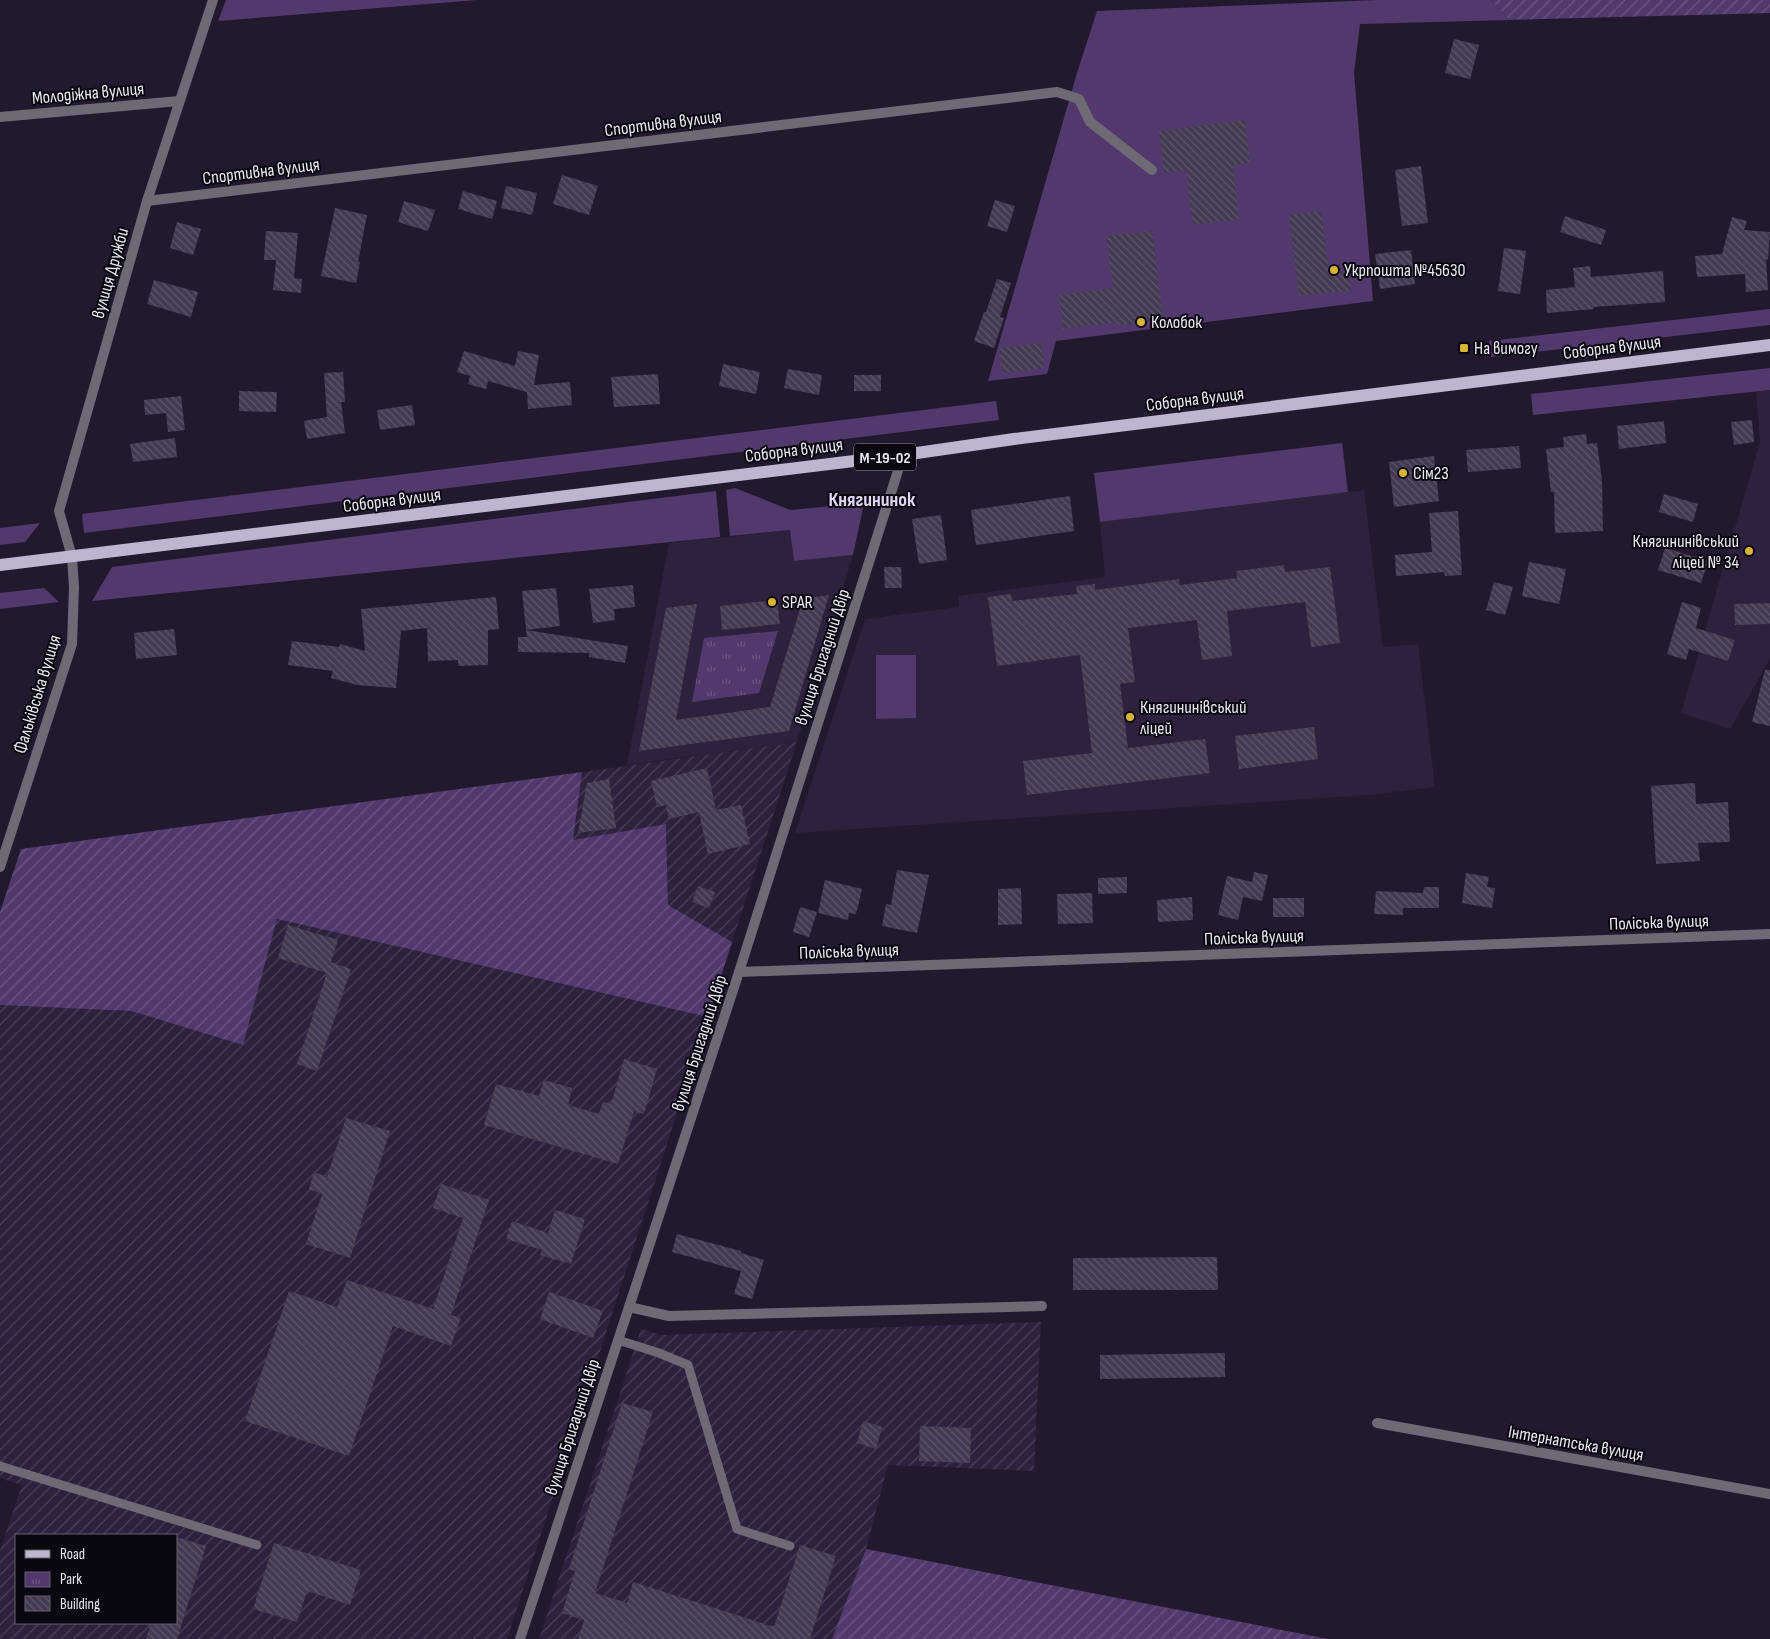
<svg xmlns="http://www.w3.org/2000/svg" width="1770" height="1639" font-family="'Sofia Sans Condensed',sans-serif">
<defs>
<pattern id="industrial-furrows" width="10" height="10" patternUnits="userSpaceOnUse" patternTransform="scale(1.25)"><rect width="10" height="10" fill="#2d213d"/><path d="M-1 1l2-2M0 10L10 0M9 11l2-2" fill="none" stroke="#4c415a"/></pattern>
<pattern id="park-tufts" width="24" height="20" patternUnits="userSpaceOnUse" patternTransform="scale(1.25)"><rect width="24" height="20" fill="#51396d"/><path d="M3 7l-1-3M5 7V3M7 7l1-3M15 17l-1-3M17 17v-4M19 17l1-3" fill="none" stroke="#6a5682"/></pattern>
<pattern id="garden-furrows" width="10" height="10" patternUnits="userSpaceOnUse" patternTransform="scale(1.25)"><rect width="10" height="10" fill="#51396d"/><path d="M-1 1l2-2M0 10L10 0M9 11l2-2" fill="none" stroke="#6a5682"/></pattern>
<pattern id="building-back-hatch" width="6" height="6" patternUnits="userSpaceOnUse" patternTransform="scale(1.25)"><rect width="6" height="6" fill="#433951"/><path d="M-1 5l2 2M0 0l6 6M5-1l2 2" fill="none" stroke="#5e566b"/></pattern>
</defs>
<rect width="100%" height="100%" fill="#23192f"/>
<g fill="#2d213d">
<path d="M1770,390V659L1730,729L1681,713L1760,442L1756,391Z"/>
<path d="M1364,490L1383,647L1418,644L1435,787L1369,795L795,833L865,619L959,607L958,596L1105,577L1100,522Z"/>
<path d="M791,530L794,561L853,555L797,742L627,765L669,543Z"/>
</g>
<g fill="url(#industrial-furrows)" fill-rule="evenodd">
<path d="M797,742L732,942L668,905L666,824L573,840L582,772Z"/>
<path d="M277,919L708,1017L507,1639H0V1551L22,1485L0,1478V1005L131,1011L243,1045ZM16,1535H176V1623H16Z"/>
<path d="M1041,1322L1034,1471L888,1465L866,1549L832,1639H539L641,1329L661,1335Z"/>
</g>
<g fill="#51396d">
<path d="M226,0H477L218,21Z"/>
<path d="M1378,0H1491L1509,20L1360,24L1354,73L1373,301L1056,341L1047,374L988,381L1077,73L1097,11Z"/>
<path d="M1770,309V325L1491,357L1489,341Z"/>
<path d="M1770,368V390L1533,415L1531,394Z"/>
<path d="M996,401L999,420L84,533L82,514Z"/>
<path d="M1342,443L1348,492L1100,522L1094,473Z"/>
<path d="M735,488L790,510L864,503L853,555L794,561L790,530L730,536L726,490Z"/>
<path d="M716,491L720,537L92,601L112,567Z"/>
<path d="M40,523L25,542L0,545V528Z"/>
<path d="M44,588L59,602L0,609V593Z"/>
<path d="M876,655H916V718L876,719Z"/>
</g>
<path fill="url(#park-tufts)" d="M778,631L759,693L692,702L704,638Z"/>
<g fill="url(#garden-furrows)">
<path d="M1491,0H1770V13L1509,20Z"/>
<path d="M582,772L573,840L666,824L668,905L732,942L708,1017L277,919L243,1045L131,1011L0,1005V912L21,849Z"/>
<path d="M866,1549L1328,1639H832Z"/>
</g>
<g fill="url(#building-back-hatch)">
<path d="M1454,39L1479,45L1470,79L1445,73Z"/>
<path d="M1245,120L1250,163L1233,165L1239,219L1193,225L1186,170L1164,173L1159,131Z"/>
<path d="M1421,166L1428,223L1402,226L1395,170Z"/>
<path d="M562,175L598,186L589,215L553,204Z"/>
<path d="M506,186L537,193L532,215L501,208Z"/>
<path d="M463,191L497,201L492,219L458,209Z"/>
<path d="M995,200L1015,206L1007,232L987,226Z"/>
<path d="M404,201L435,210L428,231L398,222Z"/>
<path d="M335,208L367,215L358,262H360L356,283L321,276Z"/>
<path d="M1321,211L1329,273L1349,270L1351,290L1299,296L1289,215Z"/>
<path d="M1565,216L1606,230L1601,245L1560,232Z"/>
<path d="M1732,217L1747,221L1744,230L1770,232L1768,260L1766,259L1768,290L1746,292L1745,274L1697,277L1695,256L1722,254Z"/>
<path d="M177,222L201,229L193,255L170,248Z"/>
<path d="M266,231L298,233L294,278L302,279L301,293L273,290L276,260H264Z"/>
<path d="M1152,231L1163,320L1118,325L1117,322L1063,329L1059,295L1113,288L1107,236Z"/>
<path d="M1504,248L1526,251L1520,294L1498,291Z"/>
<path d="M1411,250L1415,284L1380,289L1375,254Z"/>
<path d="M1590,266L1591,277L1663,271L1665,302L1593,307L1594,309L1547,313L1546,290L1575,287L1573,268Z"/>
<path d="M997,279L1011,283L1000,317L1004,318L994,348L974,341L984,312H986Z"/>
<path d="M154,280L198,292L191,317L147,304Z"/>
<path d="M1041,343L1044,368L1002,373L999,348Z"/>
<path d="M464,351L515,366L518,351L539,355L534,385L570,382L572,405L528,409L527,392L488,381L486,389L468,384L470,376L457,372Z"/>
<path d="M723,364L760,372L756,394L719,386Z"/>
<path d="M788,369L822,375L819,395L784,388Z"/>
<path d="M343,372L345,402H341L345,433L307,439L304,421L327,417L324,373Z"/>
<path d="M658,374L660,404L614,407L611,377Z"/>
<rect x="854" y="375" width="27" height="16"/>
<path d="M239,391L277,392L276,412L239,411Z"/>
<path d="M181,396L185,430L168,432L166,413L145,415L144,400Z"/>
<path d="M412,405L415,425L380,430L377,410Z"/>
<path d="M1752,420L1754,442L1734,445L1731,422Z"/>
<path d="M1664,421L1666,443L1619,449L1617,426Z"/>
<path d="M1586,434L1587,444L1597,443L1602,480L1603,531L1555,533L1554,492H1551L1546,449L1564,447L1563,437Z"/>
<path d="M175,438L177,457L133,462L130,444Z"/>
<path d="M1519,446L1521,468L1468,472L1466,450Z"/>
<path d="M1434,456L1439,501L1394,507L1389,462Z"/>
<path d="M1664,494L1698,504L1693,522L1659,512Z"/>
<path d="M1070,496L1074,531L976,545L971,510Z"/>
<path d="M1458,511L1462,575L1445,576L1444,572L1396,576L1395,555L1432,552L1429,513Z"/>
<path d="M941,515L947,560L919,564L912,519Z"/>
<path d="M1665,548L1708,561L1701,583L1658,570Z"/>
<path d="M1529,562L1566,569L1559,604L1522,596Z"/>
<path d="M1284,565L1285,572L1330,567L1340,643L1311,647L1305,602L1227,611L1232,656L1202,660L1197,620L1128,628L1135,682L1120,684L1128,748L1205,739L1210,773L1027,795L1023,761L1092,753L1080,655L997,666L988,597L1011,594L1012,601L1077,594L1076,586L1095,584V590L1179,579L1180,585L1237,578L1236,571Z"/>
<path d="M884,567H901L902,588H885Z"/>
<path d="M1494,582L1513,587L1505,615L1486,610Z"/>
<path d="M633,585L635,607L614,609L615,620L593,623L589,589Z"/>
<path d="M556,588L560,626L526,630L522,591Z"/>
<path d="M829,595L789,731L639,751L666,608L697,604L676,720L770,707L803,599Z"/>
<path d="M496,597L499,629L488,630V665L458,666V660L428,661L427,628L401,631L396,688L357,685L331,678L333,671L288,665L292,641L339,647L340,644L365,651L361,609Z"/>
<path d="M777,600L780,624L722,630L720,606Z"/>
<path d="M1682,602L1701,608L1696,628L1735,640L1728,661L1689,649L1686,660L1667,654Z"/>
<path d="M1770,603V624L1735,625L1734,604Z"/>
<path d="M174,629L177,655L136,659L134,633Z"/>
<path d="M526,630L628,646L625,663L589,657V653L518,652V637H527Z"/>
<path d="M1765,670H1770V726L1752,722Z"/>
<path d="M1314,727L1318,759L1239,769L1235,736Z"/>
<path d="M707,768L716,810L741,805L750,844L708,854L699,812L669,819L666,805L657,807L651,781Z"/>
<path d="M609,779L616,828L578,833L587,783Z"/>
<path d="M1695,783L1696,804L1728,802L1730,842L1698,843L1700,861L1656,864L1651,786Z"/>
<path d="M897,870L929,875L917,933L882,926L886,904L891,905Z"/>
<path d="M1254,872L1268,875L1262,901L1243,897L1238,920L1218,915L1227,876L1252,882Z"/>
<path d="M1466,873L1489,877L1487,887L1495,888L1492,908L1462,903Z"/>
<path d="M1127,877V893L1098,894V878Z"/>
<path d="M825,880L862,889L856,914L849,913L848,920L818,913Z"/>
<path d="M698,886L715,892L709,908L692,902Z"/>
<path d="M1424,887H1439V908H1403V915L1374,914L1376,891L1423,893Z"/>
<path d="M1021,888L1022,924L998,925V889Z"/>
<path d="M1092,893L1093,923L1058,924L1057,894Z"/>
<path d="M1192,897L1193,920L1158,922L1157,900Z"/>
<rect x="1273" y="898" width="31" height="19"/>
<path d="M800,907L817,912L809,937L793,932Z"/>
<path d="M288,925L338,940L331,962L351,969L317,1071L297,1064L327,973L278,958Z"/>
<path d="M624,1059L657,1069L644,1114L634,1111L618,1164L484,1125L496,1084L539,1096L544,1080L572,1088L568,1105L599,1114L603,1102L611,1104Z"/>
<path d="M346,1118L390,1131L350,1258L306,1244L322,1194L309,1189L314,1172L327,1177Z"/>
<path d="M441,1184L489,1200L451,1315L461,1318L451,1346L393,1326L349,1456L245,1421L289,1291L337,1307L347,1280L433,1309L463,1218L433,1208Z"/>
<path d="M555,1210L585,1219L571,1264L540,1255L542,1250L506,1239L512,1221L548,1233Z"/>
<path d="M677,1234L741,1251V1253L764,1260L752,1299L734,1294L741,1271L672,1252Z"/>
<path d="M1217,1257L1218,1290H1073V1258Z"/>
<path d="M549,1292L603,1311L593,1338L540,1319Z"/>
<path d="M1225,1353V1377L1100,1379V1355Z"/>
<path d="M622,1403L653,1412L595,1593L627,1603L633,1582L774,1627L800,1545L836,1556L810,1639H578L584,1620L562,1613L575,1571L569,1569Z"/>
<path d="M863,1421L882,1427L876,1449L857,1443Z"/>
<path d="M920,1426L971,1428L970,1463L919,1461Z"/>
<path d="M176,1537L206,1546L177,1639H146L151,1623H176Z"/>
<path d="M274,1543L361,1570L350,1605L307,1591L297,1622L253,1609Z"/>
</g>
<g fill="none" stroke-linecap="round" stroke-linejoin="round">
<g stroke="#6e6975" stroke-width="9">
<path d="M618,1340L659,1353L688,1365L737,1529L790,1546"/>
<path d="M0,1466L257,1545"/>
</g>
<g stroke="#6e6975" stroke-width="10">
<path d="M0,117L179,101"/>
<path d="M147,201L1057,92L1079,99L1090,122L1152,170"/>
<path d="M0,867L72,644L74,587L72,557L59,511L147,201L213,0"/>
<path d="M739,972L1770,934"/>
<path d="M629,1307L669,1316L1042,1306"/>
<path d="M1377,1423L1770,1494"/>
<path d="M520,1639L739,972L903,455"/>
</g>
<path stroke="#bfb5ce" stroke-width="12" d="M0,565L903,455L1014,439L1770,345"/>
</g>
<g fill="#d7b434" stroke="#0a0710" stroke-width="2">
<circle cx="1334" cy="270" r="5"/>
<circle cx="1141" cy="322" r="5"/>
<rect x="1459" y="343" width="10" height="10" rx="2.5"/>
<circle cx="1403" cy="473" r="5"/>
<circle cx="1749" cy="551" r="5"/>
<circle cx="772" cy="602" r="5"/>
<circle cx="1130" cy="717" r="5"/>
</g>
<g text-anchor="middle" stroke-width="4" stroke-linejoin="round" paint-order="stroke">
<rect fill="#0a0710" stroke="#a8a3b0" stroke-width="1" x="854" y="443.5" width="62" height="27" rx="4"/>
<g font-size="16" font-weight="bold" fill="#ece6f5">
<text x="885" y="463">М-19-02</text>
</g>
<g font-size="18" fill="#ece6f5" stroke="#0a0710">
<text transform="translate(88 93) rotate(-5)" y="6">Молодіжна вулиця</text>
<text transform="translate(663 123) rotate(-7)" y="6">Спортивна вулиця</text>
<text transform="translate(261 171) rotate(-7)" y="6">Спортивна вулиця</text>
<text transform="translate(110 273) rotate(-74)" y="6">вулиця Дружби</text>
<text transform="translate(1612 347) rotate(-7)" y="6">Соборна вулиця</text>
<text transform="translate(1195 399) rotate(-7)" y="6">Соборна вулиця</text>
<text transform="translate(794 450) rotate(-7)" y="6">Соборна вулиця</text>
<text transform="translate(392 500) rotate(-7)" y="6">Соборна вулиця</text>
<text transform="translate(822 657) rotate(-72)" y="6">вулиця Бригадний Двір</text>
<text transform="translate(37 694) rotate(-73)" y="6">Фальківська вулиця</text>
<text transform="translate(1659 922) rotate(-2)" y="6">Поліська вулиця</text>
<text transform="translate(1254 937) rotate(-2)" y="6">Поліська вулиця</text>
<text transform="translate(849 951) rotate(-2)" y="6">Поліська вулиця</text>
<text transform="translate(699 1043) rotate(-72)" y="6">вулиця Бригадний Двір</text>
<text transform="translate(572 1427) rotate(-72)" y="6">вулиця Бригадний Двір</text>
<text transform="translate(1576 1443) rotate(10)" y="6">Інтернатська вулиця</text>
</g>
<g font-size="18" fill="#ece6f5" stroke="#0a0710" text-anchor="start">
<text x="1344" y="276">Укрпошта №45630</text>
<text x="1151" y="328">Колобок</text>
<text x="1474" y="354">На вимогу</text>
<text x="1413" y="479">Сім23</text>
<text x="1739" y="547" text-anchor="end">Княгининівський<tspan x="1739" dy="21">ліцей № 34</tspan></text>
<text x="782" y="608">SPAR</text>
<text x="1140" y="713">Княгининівський<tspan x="1140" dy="21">ліцей</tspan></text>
</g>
<g font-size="20" font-weight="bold" fill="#e1d5f3" stroke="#0a0710">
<text x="872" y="506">Княгининок</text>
</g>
</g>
<rect x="15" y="1534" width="162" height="90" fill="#0a0710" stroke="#64606c"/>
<rect x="25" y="1550" width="25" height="8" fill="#bfb5ce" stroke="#64606c"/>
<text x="60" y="1559" font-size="15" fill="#ece6f5">Road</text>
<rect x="25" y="1572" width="25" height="15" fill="url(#park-tufts)" stroke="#64606c"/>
<text x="60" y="1584" font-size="15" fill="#ece6f5">Park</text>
<rect x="25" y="1596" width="25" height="15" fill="url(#building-back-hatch)" stroke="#64606c"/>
<text x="60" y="1609" font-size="15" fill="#ece6f5">Building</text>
</svg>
